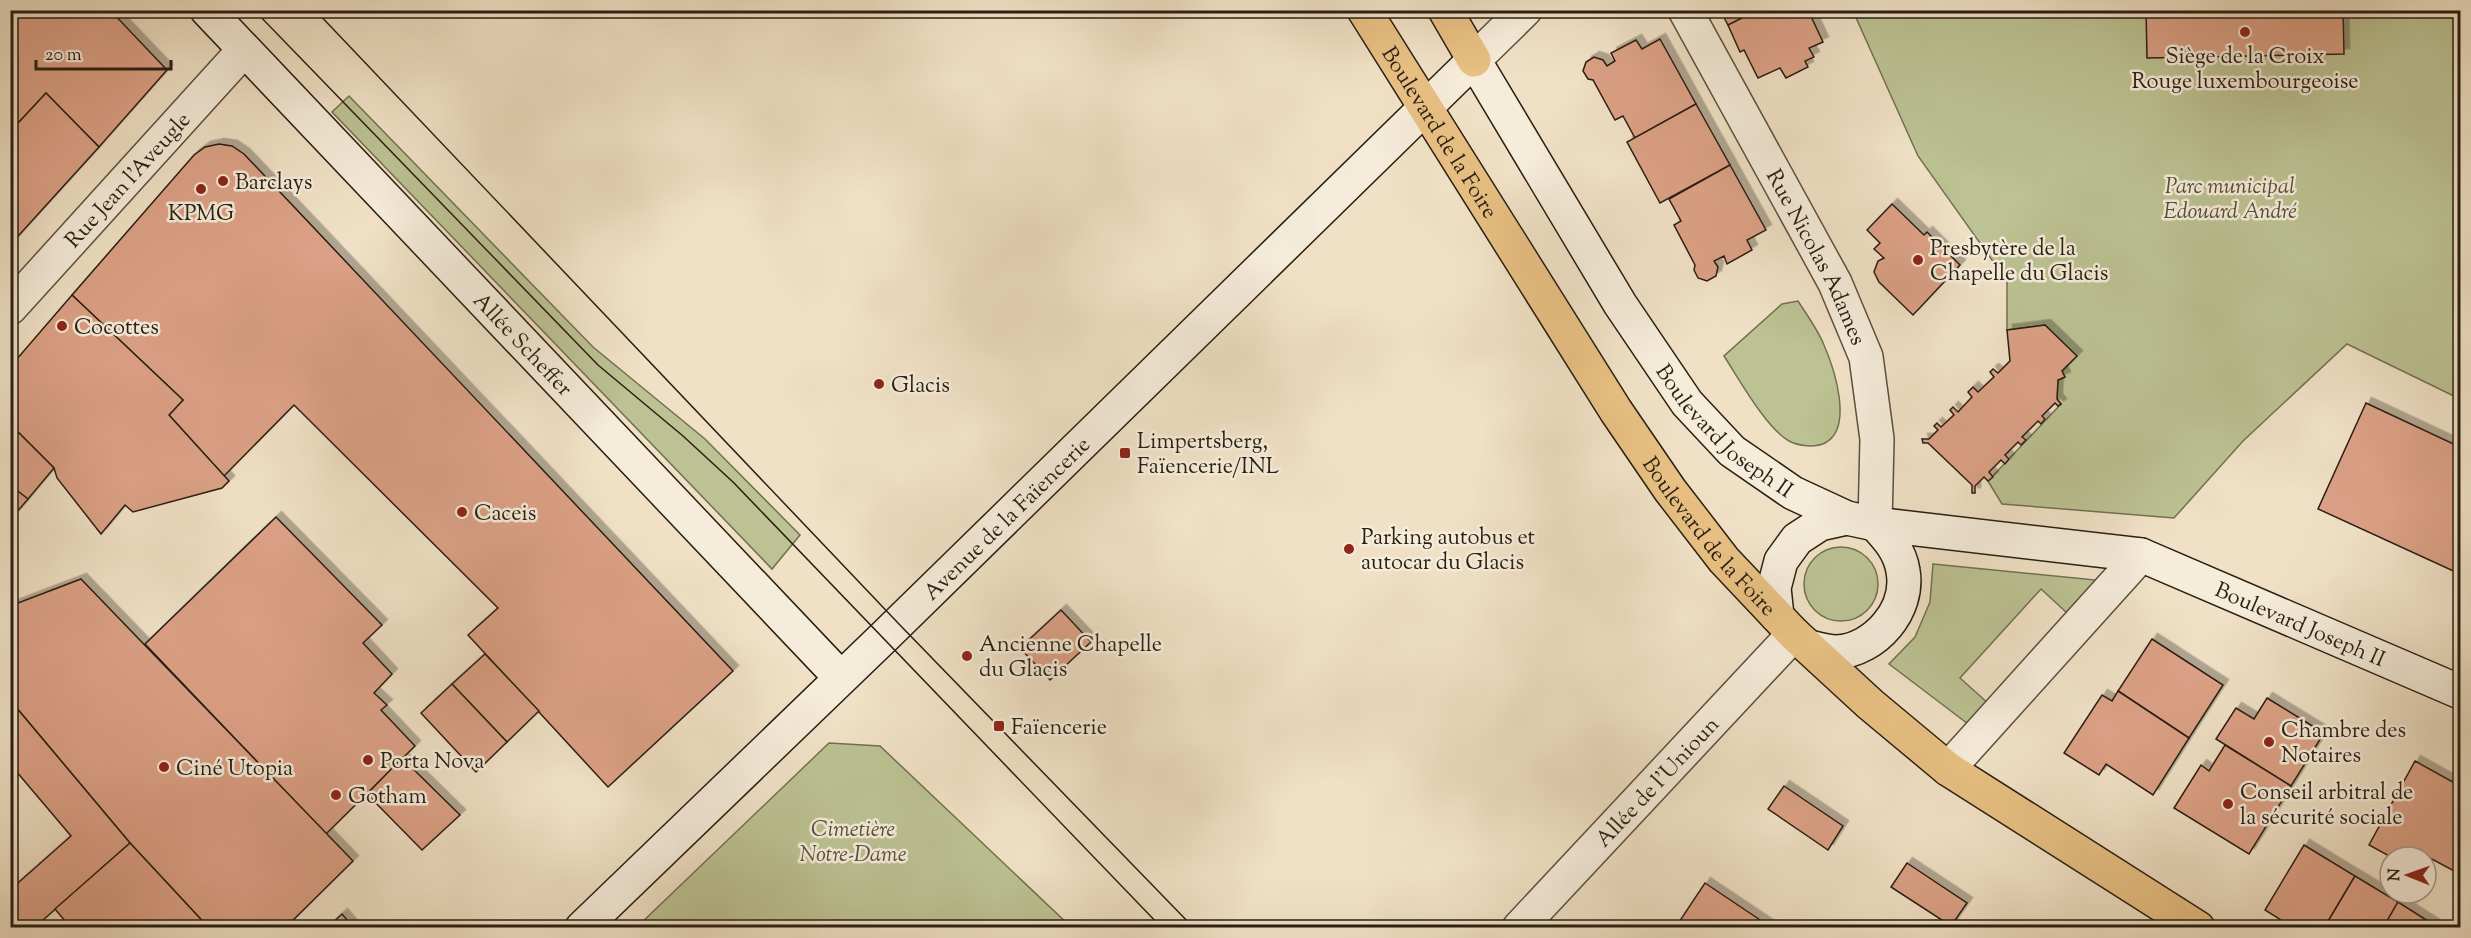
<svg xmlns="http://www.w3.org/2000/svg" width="2471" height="938" font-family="'Sorts Mill Goudy',serif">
<defs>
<filter id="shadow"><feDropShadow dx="5.5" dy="-5.5" stdDeviation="0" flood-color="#0004"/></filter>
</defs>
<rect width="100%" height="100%" fill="#f0e1c6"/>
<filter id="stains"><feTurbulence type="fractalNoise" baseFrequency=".00333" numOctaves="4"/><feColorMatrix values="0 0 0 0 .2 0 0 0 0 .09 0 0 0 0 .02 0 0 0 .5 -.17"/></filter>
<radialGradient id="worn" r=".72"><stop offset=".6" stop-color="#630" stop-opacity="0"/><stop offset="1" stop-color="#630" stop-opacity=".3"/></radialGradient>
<g fill="#bcc293" stroke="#727052" stroke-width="1.5">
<path d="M1853,11H2460V399L2347,344L2243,441L2174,518L2002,504L1988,481L2061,404L2057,399L2058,380L2065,377L2062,371L2076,356L2045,325L2007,330V281L1918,156Z"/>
<path d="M349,96L593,347L705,439L800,535L772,569L332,112Z"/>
<path d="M1798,301C1807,315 1818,330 1824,345C1834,368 1854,428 1825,443C1815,448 1798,446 1789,441C1766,428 1739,379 1724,356L1782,304Z"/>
<circle cx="1841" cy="584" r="37"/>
<path d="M1933,564L2116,582L2079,624L2041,589L1960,678L1999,713L1980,733L1889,664L1915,637L1930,602Z"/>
<path d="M829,743L880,746L1071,927H637Z"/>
</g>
<g fill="#dca186" stroke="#291e12" stroke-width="1.5" filter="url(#shadow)">
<path d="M10,10H110L167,70L99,147L46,93L19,122L10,118Z"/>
<path d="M1720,10H1758L1728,25Z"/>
<path d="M1758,10H1761L1764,17L1778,10H1808L1823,42L1809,48L1814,57L1805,61L1808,67L1786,78L1780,68L1758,78L1744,50L1740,52L1728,25Z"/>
<path d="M1761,10H1778L1764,17Z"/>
<path d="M2146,10H2343L2344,54L2147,58Z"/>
<path d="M1660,39L1696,104L1635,138L1623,116L1615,120L1593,80L1588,79L1583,71L1586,62L1594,57L1603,60L1607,66L1615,61L1611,53L1636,40L1642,49Z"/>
<path d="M46,93L99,147L10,245V118L19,122Z"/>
<path d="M1696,104L1730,165L1660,203L1627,142Z"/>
<path d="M219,144L232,146L244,154L733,671L608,787L468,635L498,608L294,405L224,476L169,415L183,400L72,295L194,155L205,147Z"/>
<path d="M1730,165L1766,230L1747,240L1752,250L1727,264L1724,256L1714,261L1718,267L1716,276L1707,281L1698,278L1694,270L1695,265L1674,225L1681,221L1669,199Z"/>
<path d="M1892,204L1924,235L1927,232L1960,265L1913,315L1879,282L1874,272L1878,261L1884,258L1874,249L1880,243L1867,230Z"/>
<path d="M72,295L183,400L169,415L229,481L222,488L133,512L125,505L101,534L57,478L54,468L10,424V367Z"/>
<path d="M2045,325L2077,356L2062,371L2065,377L2058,380L2057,399L2061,404L2058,406L2055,403L2042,416L2045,419L2041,424L2038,421L2022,437L2026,440L2021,445L2018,442L2005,455L2009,459L2005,464L2001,460L1989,472L1993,477L1988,481L1984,477L1975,486V493H1972V485L1928,443H1923L1922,439H1929L1938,430L1934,426L1937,423L1941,427L1954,415L1950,410L1953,407L1958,412L1972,397L1968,392L1973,387L1978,392L1994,377L1990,372L1993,369L1998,373L2010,361L2007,330Z"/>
<path d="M2366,403L2460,447V574L2318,509Z"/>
<path d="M10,424L54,468L28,499L10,485Z"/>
<path d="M10,485L28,499L10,520Z"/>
<path d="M276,517L382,625L363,643L392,674L374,693L387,705L381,710L415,746L326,834L145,644Z"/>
<path d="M81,579L353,861L285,928H209L130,843L10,700V606Z"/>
<path d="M1061,610L1091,642L1050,680L1020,648Z"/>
<path d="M2152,639L2223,685L2189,738L2118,691Z"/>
<path d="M485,654L539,711L507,742L452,684Z"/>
<path d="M452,684L507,742L476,772L421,713Z"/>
<path d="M2118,691L2189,738L2153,795L2106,764L2099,775L2064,753L2102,695L2112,701Z"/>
<path d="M2267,698L2324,733L2291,786L2216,739L2236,708L2254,719Z"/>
<path d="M10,700L130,843L34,928H10V890L71,836L10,764Z"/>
<path d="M2225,745L2291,786L2249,854L2174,808L2201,765L2209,771Z"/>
<path d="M402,758L460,815L422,850L367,794Z"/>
<path d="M2415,761L2460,786V863L2456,872L2415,850L2411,857H2391L2369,845Z"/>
<path d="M1784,786L1843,826L1828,850L1768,809Z"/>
<path d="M130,843L209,928H71L55,909Z"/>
<path d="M2304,845L2355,876L2324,928H2294L2265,910Z"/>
<path d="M1907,863L1967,903L1951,926L1891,887Z"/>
<path d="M2355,876L2398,902L2383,928H2324Z"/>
<path d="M1705,883L1772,928H1675Z"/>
<path d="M2398,902L2439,928H2383Z"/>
<path d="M342,914L354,928H327Z"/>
</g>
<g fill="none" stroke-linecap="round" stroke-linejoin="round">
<g stroke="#5b4f3f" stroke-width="36">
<g id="street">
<path id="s1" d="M1685,10L1835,283L1866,357L1877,439L1875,524"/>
<path d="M1474,60L1525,10"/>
<path id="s2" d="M10,308L244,50"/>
<path d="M1948,769L2141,555"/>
<path id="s3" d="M1519,928L1794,634"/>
</g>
</g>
<g stroke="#291e12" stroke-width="36">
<g id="secondary">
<path id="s4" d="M207,10L841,678"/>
<path d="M1777,616L1774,588L1781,561L1797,539L1820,524L1847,518"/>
<path d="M1809,647C1817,649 1828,652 1837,652C1875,650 1910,610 1903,571C1900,551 1888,538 1875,524"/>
<path id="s5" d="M582,928L884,637L1474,60L1620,304L1687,403L1732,451L1793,493L1847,518L1875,524L2141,555L2460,692"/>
</g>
</g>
<g stroke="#291e12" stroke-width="36">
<g id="primary">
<path id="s6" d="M1364,10L1616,411L1670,490L1724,560L1794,634L1870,704L1948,769L2198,928"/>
<path d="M1445,10L1474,60"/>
</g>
</g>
<use href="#street" stroke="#f5ecda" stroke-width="33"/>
<use href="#secondary" stroke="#f5ecda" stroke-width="33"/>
<use href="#primary" stroke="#e8c083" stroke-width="33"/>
<g stroke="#291e12" stroke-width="1.5">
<path d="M254,10L598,365L683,436L733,482L1162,928"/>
<path d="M315,10L898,623L1194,928"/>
</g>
</g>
<g fill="#8f2418" stroke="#f5ecda" stroke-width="2">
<circle cx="2245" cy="32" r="6"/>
<circle cx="223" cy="181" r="6"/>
<circle cx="201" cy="189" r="6"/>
<circle cx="1918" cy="260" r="6"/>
<circle cx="62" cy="326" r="6"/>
<circle cx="879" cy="384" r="6"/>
<rect x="1119" y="447" width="12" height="12" rx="3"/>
<circle cx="462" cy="512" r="6"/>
<circle cx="1349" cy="549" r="6"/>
<circle cx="967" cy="656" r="6"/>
<rect x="993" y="720" width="12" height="12" rx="3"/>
<circle cx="2269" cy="742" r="6"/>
<circle cx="368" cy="760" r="6"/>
<circle cx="164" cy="767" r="6"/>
<circle cx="336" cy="795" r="6"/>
<circle cx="2228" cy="804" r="6"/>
</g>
<g text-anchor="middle" stroke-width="5" stroke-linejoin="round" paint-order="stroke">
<g font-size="22" fill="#291e12" stroke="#f5ecda" text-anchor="start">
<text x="2245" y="63" text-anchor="middle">Siège de la Croix<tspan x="2245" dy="25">Rouge luxembourgeoise</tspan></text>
<text x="235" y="189">Barclays</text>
<text x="201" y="220" text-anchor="middle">KPMG</text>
<text x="1930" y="255">Presbytère de la<tspan x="1930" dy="25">Chapelle du Glacis</tspan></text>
<text x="74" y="334">Cocottes</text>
<text x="891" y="392">Glacis</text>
<text x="1137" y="448">Limpertsberg,<tspan x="1137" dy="25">Faïencerie/INL</tspan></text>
<text x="474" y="520">Caceis</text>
<text x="1361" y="544">Parking autobus et<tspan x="1361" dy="25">autocar du Glacis</tspan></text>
<text x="979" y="651">Ancienne Chapelle<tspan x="979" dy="25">du Glacis</tspan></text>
<text x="1011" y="734">Faïencerie</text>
<text x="2281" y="737">Chambre des<tspan x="2281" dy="25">Notaires</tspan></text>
<text x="380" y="768">Porta Nova</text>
<text x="176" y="775">Ciné Utopia</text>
<text x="2240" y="799">Conseil arbitral de<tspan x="2240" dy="25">la sécurité sociale</tspan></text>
<text x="348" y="803">Gotham</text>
</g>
<g font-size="22" fill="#291e12" stroke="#f5ecda">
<text dy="8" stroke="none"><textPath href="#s6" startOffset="144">Boulevard de la Foire</textPath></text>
<text dy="8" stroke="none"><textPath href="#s2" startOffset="174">Rue Jean l'Aveugle</textPath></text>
<text dy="8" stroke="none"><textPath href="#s1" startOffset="280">Rue Nicolas Adames</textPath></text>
<text dy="8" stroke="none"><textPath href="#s4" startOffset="460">Allée Scheffer</textPath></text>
<text dy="8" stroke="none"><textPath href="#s5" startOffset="1695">Boulevard Joseph II</textPath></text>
<text dy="8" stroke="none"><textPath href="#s5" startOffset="590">Avenue de la Faïencerie</textPath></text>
<text dy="8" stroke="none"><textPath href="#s6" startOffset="630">Boulevard de la Foire</textPath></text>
<text dy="8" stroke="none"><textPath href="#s5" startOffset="2318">Boulevard Joseph II</textPath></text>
<text dy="8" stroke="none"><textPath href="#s3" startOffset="201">Allée de l'Unioun</textPath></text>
</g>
<g font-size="22" font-style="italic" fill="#554f39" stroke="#f5ecda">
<text x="2230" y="193">Parc municipal<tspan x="2230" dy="25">Edouard André</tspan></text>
<text x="853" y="836">Cimetière<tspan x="853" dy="25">Notre-Dame</tspan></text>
</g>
</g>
<rect width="2471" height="938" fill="none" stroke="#f0e1c6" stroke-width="36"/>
<rect x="12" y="12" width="2447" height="914" fill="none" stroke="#291e12" stroke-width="3"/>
<rect x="18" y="18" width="2435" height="902" fill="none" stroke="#291e12" stroke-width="1.5"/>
<g transform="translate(2408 875) rotate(271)"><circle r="28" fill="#f5ecda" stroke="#a39a8a" stroke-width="1.5"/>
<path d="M0-4.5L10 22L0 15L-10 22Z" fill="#8f2418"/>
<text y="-9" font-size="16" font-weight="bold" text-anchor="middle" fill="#291e12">N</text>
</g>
<path d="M36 60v9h135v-9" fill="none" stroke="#291e12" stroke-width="3"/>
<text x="45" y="60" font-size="18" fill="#291e12" stroke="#f5ecda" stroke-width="4.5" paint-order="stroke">20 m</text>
<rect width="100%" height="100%" filter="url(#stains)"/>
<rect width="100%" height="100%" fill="url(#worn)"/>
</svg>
